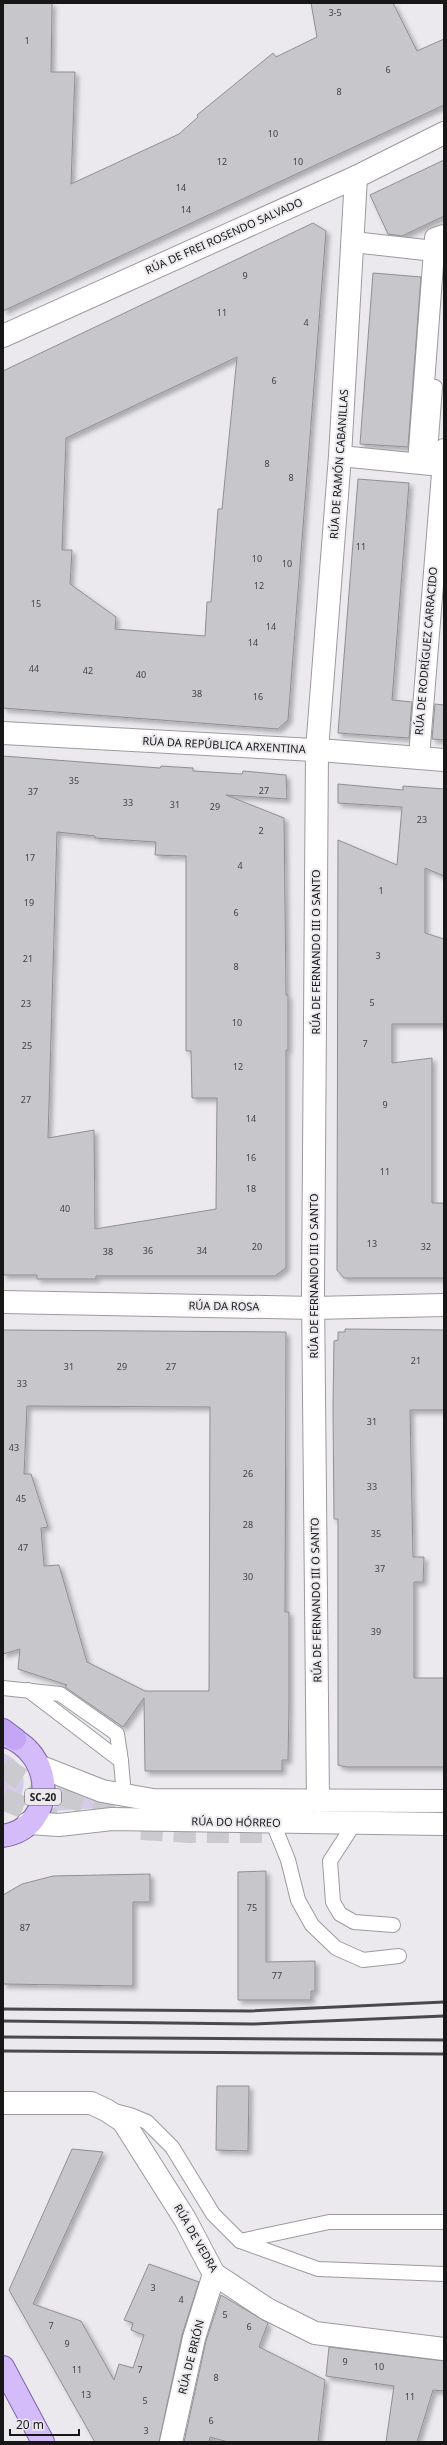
<svg xmlns="http://www.w3.org/2000/svg" width="447" height="2445" font-family="'Noto Sans',sans-serif">
<defs>
<filter id="shadow"><feDropShadow dx="3.5" dy="3.5" stdDeviation="2" flood-color="#0004"/></filter>
</defs>
<rect width="100%" height="100%" fill="#ebe9ee"/>
<g fill="#d4cce6">
<path d="M3,1753C31,1762 30,1803 3,1812Z"/>
<path d="M58,1784L77,1794L117,1807L52,1811L57,1801Z"/>
</g>
<g fill="#c7c6ca" stroke="#908f93" fill-rule="evenodd" filter="url(#shadow)">
<path d="M3,3H52L51,72H75L71,184L179,134L198,117L197,115L273,53L276,57L317,37L311,3H393L417,51L444,39V105L3,311Z"/>
<path d="M444,160V216L402,236L388,234L370,195Z"/>
<path d="M313,223L326,231L288,720L278,729L3,708V371ZM237,357L222,509H218L211,602H207L205,636L115,629L116,617L70,584L72,550H62L66,438Z"/>
<path d="M373,273L421,277L408,447L360,444Z"/>
<path d="M358,479L409,483L392,700L412,702L409,738L338,733Z"/>
<path d="M435,704L444,705V740L432,739Z"/>
<path d="M3,756L160,768L161,766L193,768V771L242,774L243,771L286,775L287,799L226,795L284,818L286,995H288V1050H286V1268L275,1276H96V1279H37V1275H3ZM57,832L95,836V838L156,842L155,855L186,856V1051H191L192,1098H217L216,1209L95,1229L94,1130L48,1138Z"/>
<path d="M338,784L403,790V786L444,789V876L425,868V933L444,939V1024H392V1063L432,1058V1203H444V1278H344L337,1270L338,840L397,865L402,807L338,803Z"/>
<path d="M345,1329L444,1330V1410H410L413,1557H424L423,1582H414V1678H444V1767H346L338,1765V1519H334L333,1405L334,1341L338,1340V1332H345Z"/>
<path d="M3,1330L286,1332L285,1612H289V1706L288,1760H282V1771H145L144,1698L123,1727L65,1687L67,1685L18,1669L20,1649L3,1654ZM27,1406L210,1407L209,1691H145L87,1662L59,1565L44,1566L41,1528L48,1527L31,1474H24Z"/>
<path d="M266,1871V1962L315,1961V1991H311V2000H238V1872Z"/>
<path d="M150,1874V1902H133V1986L3,1984V1895L22,1884L53,1876Z"/>
<path d="M217,2086H249L248,2151L216,2150Z"/>
<path d="M72,2149L103,2152L33,2304L81,2321L114,2380L119,2364L133,2368L144,2335L131,2330L133,2323L124,2320L149,2264L199,2282L182,2335L159,2442H95L9,2290Z"/>
<path d="M221,2295L268,2323L259,2347L325,2380L318,2442H228L210,2437L209,2442H184L206,2341Z"/>
<path d="M329,2347L444,2361V2391L433,2390L417,2442H386L394,2386L326,2376Z"/>
</g>
<g fill="none" stroke-linecap="round" stroke-linejoin="round">
<g stroke="#cbcace" stroke-width="22" stroke-dasharray="22 11" stroke-linecap="butt">
<path d="M3,1767L35,1788L111,1809L139,1810"/>
<path d="M3,1799L54,1820"/>
<path d="M141,1829L190,1832H277"/>
</g>
<g stroke="#9c9a9f" stroke-width="16">
<g id="service">
<path d="M429,465L435,387"/>
<path d="M3,1688L60,1694L117,1734L121,1761"/>
<path d="M28,1690L121,1761L124,1796"/>
<path d="M273,1823L288,1860L298,1900L312,1925L336,1948L363,1960L399,1956"/>
<path d="M354,1824L330,1861L333,1902L340,1914L354,1922L393,1925"/>
<path d="M114,2111L130,2115L147,2122L172,2147L213,2214L240,2241L318,2269L444,2274"/>
<path d="M240,2241L329,2222H444"/>
</g>
</g>
<g stroke="#9c9a9f" stroke-width="22">
<g id="pedestrian">
<path d="M353,242L434,251"/>
<path d="M340,456L431,465"/>
<path d="M418,463L435,238L444,235"/>
<path d="M419,757L444,449"/>
</g>
</g>
<g stroke="#9c9a9f" stroke-width="24">
<g id="minor">
<path d="M3,336L356,177L444,133"/>
<path d="M3,733L332,751L444,760"/>
<path d="M3,1302L314,1308L444,1305"/>
<path d="M318,1801L313,1293L317,750L340,456L356,177"/>
<path d="M3,2103H91L106,2110L123,2121L185,2219L214,2274L267,2309L315,2333L444,2349"/>
<path d="M171,2442L194,2338L214,2274"/>
</g>
</g>
<g stroke="#9c9a9f" stroke-width="24">
<g id="secondary">
<path d="M41,1767L102,1791L153,1800L444,1801"/>
<path d="M28,1823L59,1825L112,1819L444,1824"/>
</g>
</g>
<g stroke="#7e65a8" stroke-width="24">
<g id="primary">
<path d="M3,1735C56,1751 58,1827 3,1836"/>
<path d="M3,2367L43,2442"/>
</g>
</g>
<g stroke="#7e65a8" stroke-width="24">
<path id="trunk" d="M3,1730L15,1739"/>
</g>
<use href="#service" stroke="#fff" stroke-width="14"/>
<use href="#pedestrian" stroke="#fff" stroke-width="20"/>
<use href="#minor" stroke="#fff" stroke-width="22"/>
<use href="#secondary" stroke="#fff" stroke-width="22"/>
<use href="#primary" stroke="#d3bcf9" stroke-width="22"/>
<use href="#trunk" stroke="#c4a6f7" stroke-width="22"/>
<g stroke="#49494b" stroke-width="3">
<path d="M3,2009L250,2011L444,2002"/>
<path d="M3,2021L253,2024L444,2016"/>
<path d="M3,2037L444,2040"/>
<path d="M3,2051L444,2054"/>
</g>
</g>
<g text-anchor="middle" stroke-width="4" stroke-linejoin="round" paint-order="stroke">
<g font-size="9" fill="#434344">
<text x="335" y="16">3-5</text>
<text x="27" y="44">1</text>
<text x="388" y="73">6</text>
<text x="339" y="95">8</text>
<text x="273" y="137">10</text>
<text x="222" y="165">12</text>
<text x="298" y="165">10</text>
<text x="181" y="191">14</text>
<text x="186" y="213">14</text>
<text x="245" y="279">9</text>
<text x="222" y="316">11</text>
<text x="306" y="326">4</text>
<text x="274" y="384">6</text>
<text x="267" y="467">8</text>
<text x="291" y="481">8</text>
<text x="361" y="550">11</text>
<text x="257" y="562">10</text>
<text x="287" y="567">10</text>
<text x="259" y="589">12</text>
<text x="36" y="607">15</text>
<text x="271" y="630">14</text>
<text x="253" y="646">14</text>
<text x="34" y="672">44</text>
<text x="88" y="674">42</text>
<text x="141" y="678">40</text>
<text x="197" y="697">38</text>
<text x="258" y="700">16</text>
<text x="74" y="784">35</text>
<text x="264" y="794">27</text>
<text x="33" y="795">37</text>
<text x="128" y="806">33</text>
<text x="175" y="808">31</text>
<text x="215" y="810">29</text>
<text x="422" y="823">23</text>
<text x="261" y="834">2</text>
<text x="30" y="861">17</text>
<text x="240" y="869">4</text>
<text x="381" y="894">1</text>
<text x="29" y="906">19</text>
<text x="236" y="916">6</text>
<text x="378" y="959">3</text>
<text x="28" y="962">21</text>
<text x="236" y="970">8</text>
<text x="372" y="1006">5</text>
<text x="26" y="1007">23</text>
<text x="237" y="1026">10</text>
<text x="365" y="1047">7</text>
<text x="27" y="1049">25</text>
<text x="238" y="1070">12</text>
<text x="26" y="1103">27</text>
<text x="385" y="1108">9</text>
<text x="251" y="1122">14</text>
<text x="251" y="1161">16</text>
<text x="385" y="1175">11</text>
<text x="251" y="1192">18</text>
<text x="65" y="1212">40</text>
<text x="372" y="1247">13</text>
<text x="257" y="1250">20</text>
<text x="426" y="1250">32</text>
<text x="148" y="1254">36</text>
<text x="202" y="1254">34</text>
<text x="108" y="1255">38</text>
<text x="416" y="1364">21</text>
<text x="69" y="1370">31</text>
<text x="122" y="1370">29</text>
<text x="171" y="1370">27</text>
<text x="22" y="1387">33</text>
<text x="372" y="1425">31</text>
<text x="14" y="1451">43</text>
<text x="248" y="1477">26</text>
<text x="372" y="1490">33</text>
<text x="21" y="1502">45</text>
<text x="248" y="1528">28</text>
<text x="376" y="1537">35</text>
<text x="23" y="1551">47</text>
<text x="380" y="1572">37</text>
<text x="248" y="1580">30</text>
<text x="376" y="1635">39</text>
<text x="252" y="1911">75</text>
<text x="25" y="1931">87</text>
<text x="277" y="1979">77</text>
<text x="153" y="2291">3</text>
<text x="181" y="2303">4</text>
<text x="225" y="2318">5</text>
<text x="51" y="2329">7</text>
<text x="249" y="2330">6</text>
<text x="67" y="2347">9</text>
<text x="345" y="2365">9</text>
<text x="379" y="2370">10</text>
<text x="77" y="2373">11</text>
<text x="140" y="2373">7</text>
<text x="216" y="2381">8</text>
<text x="86" y="2398">13</text>
<text x="410" y="2400">11</text>
<text x="145" y="2404">5</text>
<text x="211" y="2424">6</text>
<text x="146" y="2434">3</text>
</g>
<rect fill="#ebe9ee" stroke="#575658" stroke-width="1" x="25" y="1789" width="36" height="16" rx="3"/>
<g font-size="10" font-weight="bold" fill="#171718">
<text x="43" y="1801">SC-20</text>
</g>
<g font-size="11" fill="#171718" stroke="#ebe9ee">
<text transform="translate(224 236) rotate(-24)" y="4">RÚA DE FREI ROSENDO SALVADO</text>
<text transform="translate(339 464) rotate(-86)" y="4">RÚA DE RAMÓN CABANILLAS</text>
<text transform="translate(426 651) rotate(-85)" y="4">RÚA DE RODRÍGUEZ CARRACIDO</text>
<text transform="translate(224 745) rotate(3)" y="4">RÚA DA REPÚBLICA ARXENTINA</text>
<text transform="translate(316 952) rotate(-90)" y="4">RÚA DE FERNANDO III O SANTO</text>
<text transform="translate(314 1276) rotate(-90)" y="4">RÚA DE FERNANDO III O SANTO</text>
<text transform="translate(224 1306) rotate(1)" y="4">RÚA DA ROSA</text>
<text transform="translate(316 1600) rotate(-91)" y="4">RÚA DE FERNANDO III O SANTO</text>
<text transform="translate(236 1822) rotate(1)" y="4">RÚA DO HÓRREO</text>
<text transform="translate(196 2238) rotate(60)" y="4">RÚA DE VEDRA</text>
<text transform="translate(191 2357) rotate(-76)" y="4">RÚA DE BRIÓN</text>
</g>
</g>
<rect width="447" height="2445" fill="none" stroke="#171718" stroke-width="8"/>
<path d="M10 2429v6h69v-6" fill="none" stroke="#171718" stroke-width="2"/>
<text x="16" y="2429" font-size="12" fill="#171718" stroke="#ebe9ee" stroke-width="3" paint-order="stroke">20 m</text>
</svg>
